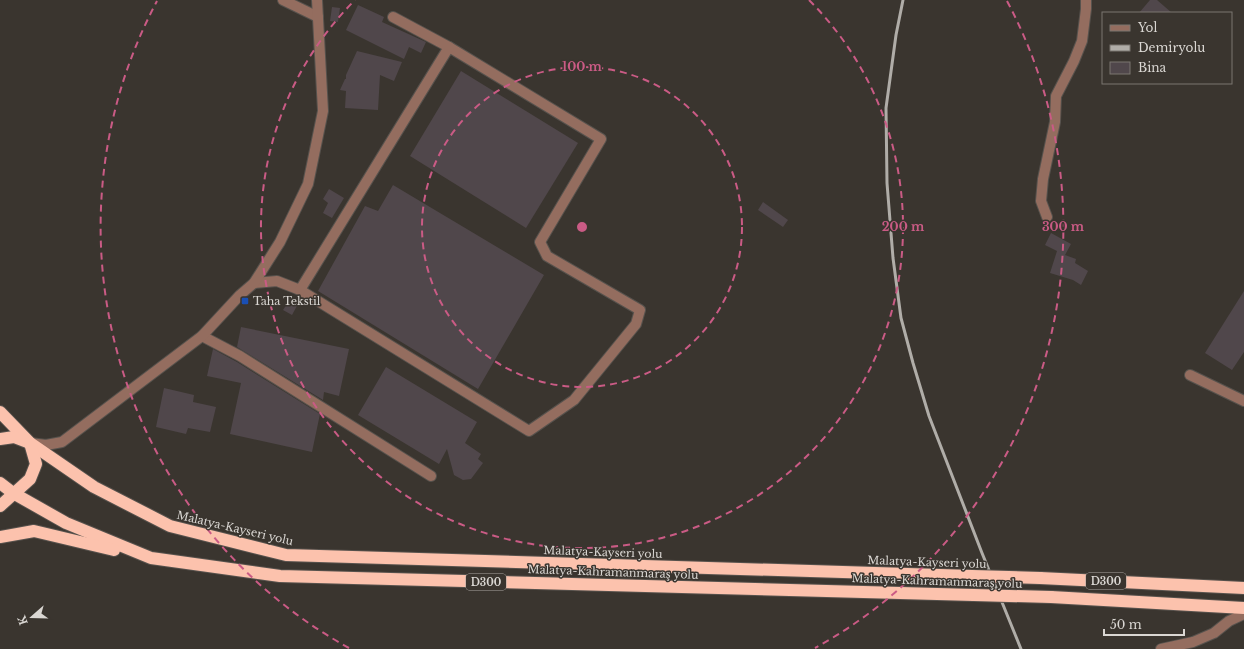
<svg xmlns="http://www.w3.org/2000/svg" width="1244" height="649" font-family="'Libre Baskerville',serif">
<rect width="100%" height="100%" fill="#3a352f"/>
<g fill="#50474b">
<path d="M1150,0H1157L1172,13H1139Z"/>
<path d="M358,5L384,17L382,22L426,42L421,53L409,47L404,59L346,30Z"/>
<path d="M332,7L340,8L338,22L330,21Z"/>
<path d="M357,51L402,62L394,81L380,75L378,110L345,108L346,91L340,90L345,79H346V75Z"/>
<path d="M461,71L578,143L526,228L410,156Z"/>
<path d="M393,185L544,275L478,389L318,291L365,206L378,211Z"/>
<path d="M329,189L344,198L332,218L323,213L328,203L323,199Z"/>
<path d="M763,202L788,220L783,227L758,210Z"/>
<path d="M1051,233L1071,244L1065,255L1076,259L1075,263L1088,271L1081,285L1073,280L1050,273L1057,251L1045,245Z"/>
<path d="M1244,291V352L1232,370L1205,353Z"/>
<path d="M291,298L298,304L292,315L283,310Z"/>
<path d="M241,327L349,349L339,396L324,392L323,400L237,347Z"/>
<path d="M213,349L237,362L320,414L312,452L230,434L241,383L207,376Z"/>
<path d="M386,367L477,422L465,443L481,454L478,459L483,463L471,479L463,480L454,475L447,449L439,464L358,415Z"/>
<path d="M164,388L194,395L193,402L216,407L210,432L188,428L186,434L156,427Z"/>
</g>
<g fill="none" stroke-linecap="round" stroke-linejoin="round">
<g stroke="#57524d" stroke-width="12">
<g id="minor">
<path d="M283,0L318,17"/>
<path d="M1047,217L1041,201L1043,179L1055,122L1056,96L1074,61L1082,41L1086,9V0"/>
<path d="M254,283L277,281L300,290L529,431L574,400L636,324L640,310L547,256L540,242L601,139L449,47"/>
<path d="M300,290L449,47L393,17"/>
<path d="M202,336L240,356L431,476"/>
<path d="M1190,375L1244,401"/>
<path d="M30,443L46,445L62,442L202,336L240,295L254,283L280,242L308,184L323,111L317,0"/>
<path d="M1161,649L1193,642L1214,633L1229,621L1244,614"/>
</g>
</g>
<g stroke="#57524d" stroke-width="14">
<g id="highway">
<path d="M0,412L30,443L94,487L170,526L286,555L972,576"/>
<path d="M0,439L14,437L27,442"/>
<path d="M0,483L13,493L66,523L151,558L280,576L974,595"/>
<path d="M0,506L30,479L36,464L30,443"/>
<path d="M0,537L34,531L114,550"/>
<path d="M1040,578L1244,588"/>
<path d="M1051,597L1244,608"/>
</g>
</g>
<use href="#minor" stroke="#946d5f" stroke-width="10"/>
<use href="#highway" stroke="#fcc2ad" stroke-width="12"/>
<path stroke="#b0ada8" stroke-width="3" d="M903,0L896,35L886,108L887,183L893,258L901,318L913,363L929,416L982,553L1021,649"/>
<g stroke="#57524d" stroke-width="14" stroke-linecap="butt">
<g id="highway-bridge">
<path d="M972,576L1040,578"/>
<path d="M974,595L1051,597"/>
</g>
</g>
<use href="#highway-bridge" stroke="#fcc2ad" stroke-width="12"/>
</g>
<g fill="none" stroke="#ca5b85" stroke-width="2" stroke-dasharray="7 5">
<circle cx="582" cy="227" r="160"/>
<path d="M809 0A321 321 0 1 1 355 0"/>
<path d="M349 648A481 481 0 0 1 157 1M1007 1A481 481 0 0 1 815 648"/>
</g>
<rect fill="#1a4fb4" stroke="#3a352f" stroke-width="1.5" x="241" y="297" width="8" height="8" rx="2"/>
<g text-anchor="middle" stroke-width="3" stroke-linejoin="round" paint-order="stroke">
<g fill="#3a352f" stroke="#aaa6a2" stroke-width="1">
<rect x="1086" y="573" width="40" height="16" rx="3"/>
<rect x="466" y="574" width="40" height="16" rx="3"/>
</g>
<g font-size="10" font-weight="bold" fill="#dad7d3">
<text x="1106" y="585">D300</text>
<text x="486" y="586">D300</text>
</g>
<g font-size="11" fill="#dad7d3" stroke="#3a352f" text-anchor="start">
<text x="253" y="305">Taha Tekstil</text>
</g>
<g font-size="11" fill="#dad7d3" stroke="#3a352f">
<text transform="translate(235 528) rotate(13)" y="4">Malatya-Kayseri yolu</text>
<text transform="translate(603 552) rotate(2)" y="4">Malatya-Kayseri yolu</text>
<text transform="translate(927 562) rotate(2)" y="4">Malatya-Kayseri yolu</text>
<text transform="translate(613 572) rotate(2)" y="4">Malatya-Kahramanmaraş yolu</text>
<text transform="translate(937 581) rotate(2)" y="4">Malatya-Kahramanmaraş yolu</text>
</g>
</g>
<circle cx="582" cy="227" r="6" fill="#ca5b85" stroke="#3a352f" stroke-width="2"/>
<g font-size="12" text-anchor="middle" font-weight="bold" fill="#ca5b85" stroke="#3a352f" stroke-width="3" stroke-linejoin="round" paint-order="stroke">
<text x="582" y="71">100 m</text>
<text x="903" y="231">200 m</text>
<text x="1063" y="231">300 m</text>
</g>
<rect x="1102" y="12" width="130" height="72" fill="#3a352f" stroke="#7a7671"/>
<rect x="1110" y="25" width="20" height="6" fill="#946d5f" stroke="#7a7671"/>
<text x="1138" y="32" font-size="12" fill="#dad7d3">Yol</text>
<rect x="1110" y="45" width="20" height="6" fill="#b0ada8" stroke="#7a7671"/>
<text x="1138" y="52" font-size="12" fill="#dad7d3">Demiryolu</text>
<rect x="1110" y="62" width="20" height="12" fill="#50474b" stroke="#7a7671"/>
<text x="1138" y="72" font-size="12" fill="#dad7d3">Bina</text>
<g transform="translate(32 617) rotate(250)" stroke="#3a352f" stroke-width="3" paint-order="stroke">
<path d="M0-3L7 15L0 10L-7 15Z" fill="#dad7d3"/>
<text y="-6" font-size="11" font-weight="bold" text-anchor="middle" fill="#dad7d3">K</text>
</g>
<path d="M1104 629v6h80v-6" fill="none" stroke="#dad7d3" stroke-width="2"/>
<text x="1110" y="629" font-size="12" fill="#dad7d3" stroke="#3a352f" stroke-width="3" paint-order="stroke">50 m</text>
</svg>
